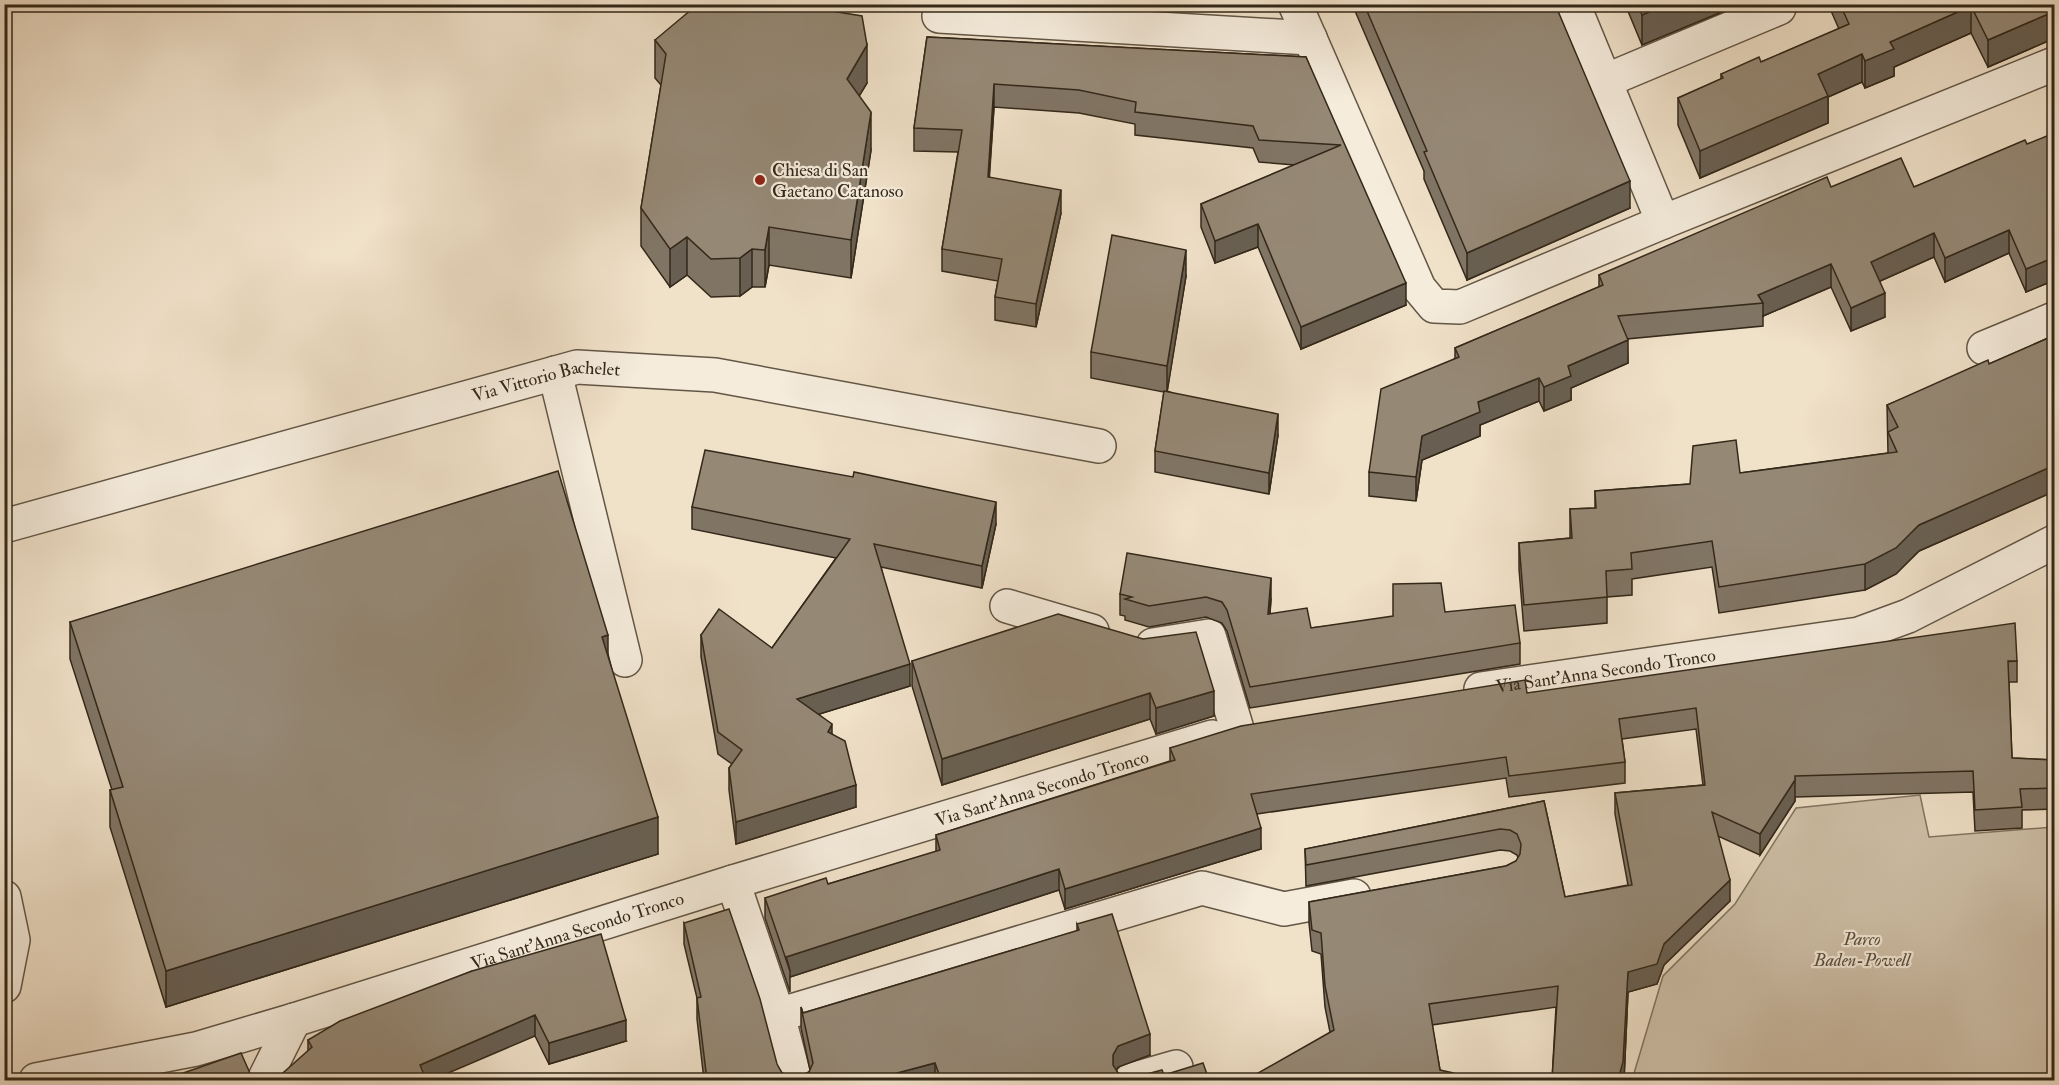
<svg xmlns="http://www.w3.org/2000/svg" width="2059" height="1085" font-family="'IM FELL Double Pica',serif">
<rect width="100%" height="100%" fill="#f0e1c9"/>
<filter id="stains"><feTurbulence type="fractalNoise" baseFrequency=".00333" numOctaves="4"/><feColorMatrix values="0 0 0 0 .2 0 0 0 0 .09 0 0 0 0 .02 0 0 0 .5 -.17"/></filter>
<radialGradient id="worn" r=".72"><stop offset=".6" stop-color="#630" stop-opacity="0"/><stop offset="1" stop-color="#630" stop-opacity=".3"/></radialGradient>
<path fill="#d0c2ab" stroke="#827562" stroke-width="1.5" d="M1920,795L1929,837L2054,827V1080H1632L1663,976L1735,904L1796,808Z"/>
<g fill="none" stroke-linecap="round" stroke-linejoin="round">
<g stroke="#625645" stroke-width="36">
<g id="minor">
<path d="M1295,4L1419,288L1434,306L1460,307L1663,222L2054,64"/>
<path d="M1573,4L1663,222"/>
<path d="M939,16L1310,38"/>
<path d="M1605,81L1779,8"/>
<path d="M1984,348L2054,319"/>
<path d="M555,373L625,660"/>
<path id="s1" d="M4,526L577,367L715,375L1099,446"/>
<path d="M1007,606L1092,631"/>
<path d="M1153,645L1209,636L1237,729"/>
<path id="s2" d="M1481,689L1859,634L1908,616L2054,542"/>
<path d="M733,882L778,1015L795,1080"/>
<path d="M4,897L13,940L4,986"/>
<path d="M778,1015L1202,888L1284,909L1354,896"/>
<path id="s3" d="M36,1080L196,1049L294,1020L733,882L1212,737"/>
<path d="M264,1080L294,1020"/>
<path d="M1131,1080L1176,1067"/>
</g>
</g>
<use href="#minor" stroke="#f5ecdc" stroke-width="33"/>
</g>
<g fill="#807565" stroke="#332819" stroke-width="1.5">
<path d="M1352,4H1555L1630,208L1467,280L1424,179V171Z"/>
<path d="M1625,4H1741L1642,45Z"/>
<path d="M1828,4H2055V38L1988,67L1971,33L1894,67V76L1865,88L1862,82L1828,97V123L1700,178L1678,125V98L1721,79V74L1761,62L1839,29Z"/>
<path d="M927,37L1306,57L1406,305L1301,349L1258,247L1215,263L1201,227V204L1295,165L1259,162L1253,148L1135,135V124L1079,113L994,107L989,177L1061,213L1036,327L995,320V297L998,281L942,271V249L958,152L914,151V128Z"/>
<path d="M655,40L867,83L859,96L871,150L851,278L769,265L765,287H752L740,296L711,297L687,275L670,287L641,246V208L661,85L655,78Z"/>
<path d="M2055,140V280L2026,292L2009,253L1945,282L1934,257L1880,281L1885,317L1851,331L1831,287L1763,316V326L1627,339L1628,363L1571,388V400L1544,411L1539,401L1480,425V436L1422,460L1416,501L1369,496V472L1455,358V348L1599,287V275L1831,187H1914L2027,144Z"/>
<path d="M1186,276L1167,391L1278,435L1269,494L1155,472V451L1164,392L1091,378V352Z"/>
<path d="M2055,335V491L1919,551L1896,574L1865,590L1719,613L1712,567L1632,579V595L1607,597V623L1524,631L1519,569V543L1570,538V509L1595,508V491L1690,484L1740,473L1888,453L1887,405L1989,364Z"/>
<path d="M692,507L996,524L982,588L881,567L910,686L819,714L832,734L856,807L736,844L729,790V768L732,764L718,754L701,657V635L772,648L836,558L692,529Z"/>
<path d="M1120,594L1271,599L1270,614L1311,628L1445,612L1520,643V664L1250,708L1227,631L1222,623L1206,617L1149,627L1125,620V616L1120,615Z"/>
<path d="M70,622L608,654L658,854L166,1007L110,827V790H112L70,659Z"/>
<path d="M1143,639L1214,716L1156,734L1150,719L942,785L912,686V661Z"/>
<path d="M2017,661V682H2009L2012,758L2055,760V809L2022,810V828L1975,831L1973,792L1795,797V801L1760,855L1718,836L1730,901L1664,965L1657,984L1628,992L1624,1080H1552L1556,1007L1432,1025L1440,1070L1454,1078L1330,1032L1325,1007L1321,954L1312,951L1309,923V902L1506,866L1516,861L1518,858L1517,855L1510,851L1500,850L1306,886L1305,849L1544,801L1565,897L1628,885L1615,814V793L1703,785L1696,729L1622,739L1625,762V783L1509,797L1506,778L1257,814L1261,849L1065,909L1059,890L790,977V992L765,918V898L828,884L936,852V835L1170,761V748L1527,693Z"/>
<path d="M684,923L782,1073L791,1077H799L809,1072L810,1070L801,1028V1007L803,1013L1077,931V924L1150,1055L1118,1067L1116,1070L1118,1073L1127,1077L1164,1075L1209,1080H704L697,1019V998L684,944Z"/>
<path d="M472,971L626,1041L549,1064L535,1036L308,1051V1040Z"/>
</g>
<g fill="#685f52" stroke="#332819" stroke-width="1.5">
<path d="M1667,4H1741L1642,45V15Z"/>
<path d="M1971,6V33L1894,67V76L1865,88V61L1890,42Z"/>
<path d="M2055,11V38L1988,67V40Z"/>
<path d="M867,45V83L847,116V79Z"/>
<path d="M1862,54V82L1828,97V123L1700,178V151L1818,74Z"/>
<path d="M994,84V107L988,199V177Z"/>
<path d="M871,112V150L851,278V240Z"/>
<path d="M1630,181V208L1467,280V253Z"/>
<path d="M1061,190V213L1036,327V304Z"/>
<path d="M1258,224V247L1215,263V241Z"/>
<path d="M769,227V265L765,287V250Z"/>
<path d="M2009,230V253L1945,282V258Z"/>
<path d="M1934,233V257L1871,285V262Z"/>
<path d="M687,237V275L670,287V249Z"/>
<path d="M752,249V287L740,296V258Z"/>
<path d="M1186,250V276L1167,393V366Z"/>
<path d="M2055,257V280L2026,292V269Z"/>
<path d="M1831,264V287L1763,316V303L1758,295Z"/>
<path d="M1406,283V305L1301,349V327Z"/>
<path d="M1885,293V317L1851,331V308Z"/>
<path d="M1628,340V363L1571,388V400L1544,411V387L1568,366Z"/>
<path d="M1539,378V401L1480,425V436L1422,460L1416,501V477L1422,436L1478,402Z"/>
<path d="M1278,414V435L1269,494V473Z"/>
<path d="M2055,465V491L1919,551L1896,574L1865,590V564L1919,525Z"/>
<path d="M996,502V524L982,588V566Z"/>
<path d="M1271,578V599L1268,635V614Z"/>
<path d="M608,635V672L602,637Z"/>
<path d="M910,664V686L797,721V699Z"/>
<path d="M1214,691V716L1156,734V708Z"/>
<path d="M1150,693V719L942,785V759Z"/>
<path d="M832,724V745L828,732Z"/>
<path d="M1795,780V801L1760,855V834Z"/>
<path d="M856,785V807L736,844V822Z"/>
<path d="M658,817V854L166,1007V971Z"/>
<path d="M1261,828V849L1065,909V889Z"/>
<path d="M1059,869V890L790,977V971L786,957Z"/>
<path d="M1730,880V901L1664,965L1657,984L1628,992L1624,1080H1618L1628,972L1664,944Z"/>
<path d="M535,1015V1036L432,1080H420V1065Z"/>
<path d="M626,1020V1041L549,1064V1043Z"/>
<path d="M1150,1034V1055L1118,1067L1113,1076V1055L1118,1046Z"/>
<path d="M935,1063V1080H871Z"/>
</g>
<g fill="#958875" stroke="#332819" stroke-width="1.5">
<path d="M698,4L715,7L717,4H788L862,16L867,45L847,79L871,112L851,240L769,227L765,250L752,249L740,258L711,259L687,237L670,249L641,208L666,54L655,40Z"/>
<path d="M1364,4H1555L1630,181L1467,253L1424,152L1427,151Z"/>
<path d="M1638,4H1667L1642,15Z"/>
<path d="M1840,4H2055V11L1988,40L1971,6L1890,42L1894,49L1865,61L1862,54L1818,74L1828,96L1700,151L1678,98L1723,78L1721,74L1759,57L1761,62L1849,24Z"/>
<path d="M927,37L1306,57L1406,283L1301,327L1258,224L1215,241L1201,204L1341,145L1259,140L1253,126L1135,112L1136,102L1079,90L994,84L988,177L1061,190L1036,304L995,297L1002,259L942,249L962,130L914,128Z"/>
<path d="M2052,134L2055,140V257L2026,269L2009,230L1945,258L1934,233L1871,262L1885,293L1851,308L1831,264L1758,295L1763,303L1618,316L1628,340L1568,366L1571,376L1544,387L1539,378L1478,402L1480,412L1422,436L1416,477L1369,472L1381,389L1459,357L1455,348L1603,285L1599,275L1827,177L1831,187L1901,158L1914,187L2025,140L2027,144Z"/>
<path d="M1112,235L1186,250L1167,366L1091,352Z"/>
<path d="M2055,335V465L1919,525L1896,548L1865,564L1719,587L1712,541L1631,553L1632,569L1606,571L1607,597L1524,605L1519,543L1572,538L1570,509L1596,508L1595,491L1690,484L1693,446L1736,440L1740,473L1897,452L1888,432L1898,427L1887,405L1988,360L1989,364Z"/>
<path d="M1164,391L1278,414L1269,473L1155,451Z"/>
<path d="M705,450L853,477L854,472L996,502L982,566L874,544L910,664L797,699L832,724L828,732L845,741L856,785L736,822L729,768L742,750L718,732L701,635L719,609L772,648L850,539L692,507Z"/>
<path d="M558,471L608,635L602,637L658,817L166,971L110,790L123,787L70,622Z"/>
<path d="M1127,553L1271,578L1268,614L1307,608L1311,628L1393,616V584L1441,583L1445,612L1515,605L1520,643L1250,687L1227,610L1222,602L1206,597L1149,606L1125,599L1132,597L1120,594Z"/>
<path d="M1058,614L1143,639L1196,632L1214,691L1156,708L1150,693L942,759L912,661Z"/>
<path d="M2015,623L2017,661H2008L2012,758L2055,760V788L2020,789L2022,807L1975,810L1973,771L1795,776V780L1760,834L1712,812L1730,880L1664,944L1657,964L1628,972L1623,1062L1618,1080H1552L1558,986L1429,1004L1440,1070L1454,1073V1077L1462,1080H1246L1334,1030L1325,986L1321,933L1312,930L1309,902L1506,866L1516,861L1520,854L1521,844L1517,834L1510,830L1500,829L1306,865L1305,849L1544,801L1565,897L1632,885L1615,793L1705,785L1696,708L1619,719L1625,762L1509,776L1506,757L1251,794L1261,828L1065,889L1059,869L786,957L790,971L765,898L826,878L828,884L940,850L936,835L1175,760L1170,748L1241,726L1525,680L1527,693Z"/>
<path d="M729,909L760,999L777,1064L782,1073L791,1077H799L809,1072L813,1063L801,1007L803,1013L1079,930L1077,924L1112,914L1150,1034L1118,1046L1113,1055V1065L1118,1073L1127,1077H1136L1162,1070L1164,1075L1203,1063L1209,1080H941L935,1063L871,1080H707L697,998L701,997L684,923Z"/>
<path d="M601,934L626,1020L549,1043L535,1015L420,1065L426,1080H275L312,1047L308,1040L340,1021L472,971Z"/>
<path d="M241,1053L253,1080H158L166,1079Z"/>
</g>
<circle fill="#8f2418" stroke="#f5ecdc" stroke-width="2" cx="760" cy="180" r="6"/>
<g text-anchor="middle" stroke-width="4.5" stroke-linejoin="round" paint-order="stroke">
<g font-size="18" fill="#332819" stroke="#f5ecdc" text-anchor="start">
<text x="772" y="176">Chiesa di San<tspan x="772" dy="21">Gaetano Catanoso</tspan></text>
</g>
<g font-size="18" fill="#332819" stroke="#f5ecdc">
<text dy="6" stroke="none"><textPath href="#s1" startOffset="562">Via Vittorio Bachelet</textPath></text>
<text dy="6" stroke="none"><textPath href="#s2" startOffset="126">Via Sant'Anna Secondo Tronco</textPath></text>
<text dy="6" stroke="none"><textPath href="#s3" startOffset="1048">Via Sant'Anna Secondo Tronco</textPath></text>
<text dy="6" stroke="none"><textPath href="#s3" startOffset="562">Via Sant'Anna Secondo Tronco</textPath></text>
</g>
<g font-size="18" font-style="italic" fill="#5a4e3e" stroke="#f5ecdc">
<text x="1862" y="945">Parco<tspan x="1862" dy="21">Baden-Powell</tspan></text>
</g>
</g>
<rect width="2059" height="1085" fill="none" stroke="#f0e1c9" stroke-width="24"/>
<rect x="6" y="6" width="2047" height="1073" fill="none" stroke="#332819" stroke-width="3"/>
<rect x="12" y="12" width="2035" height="1061" fill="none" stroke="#332819" stroke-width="1.5"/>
<rect width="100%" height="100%" filter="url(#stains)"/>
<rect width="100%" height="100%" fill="url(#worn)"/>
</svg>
